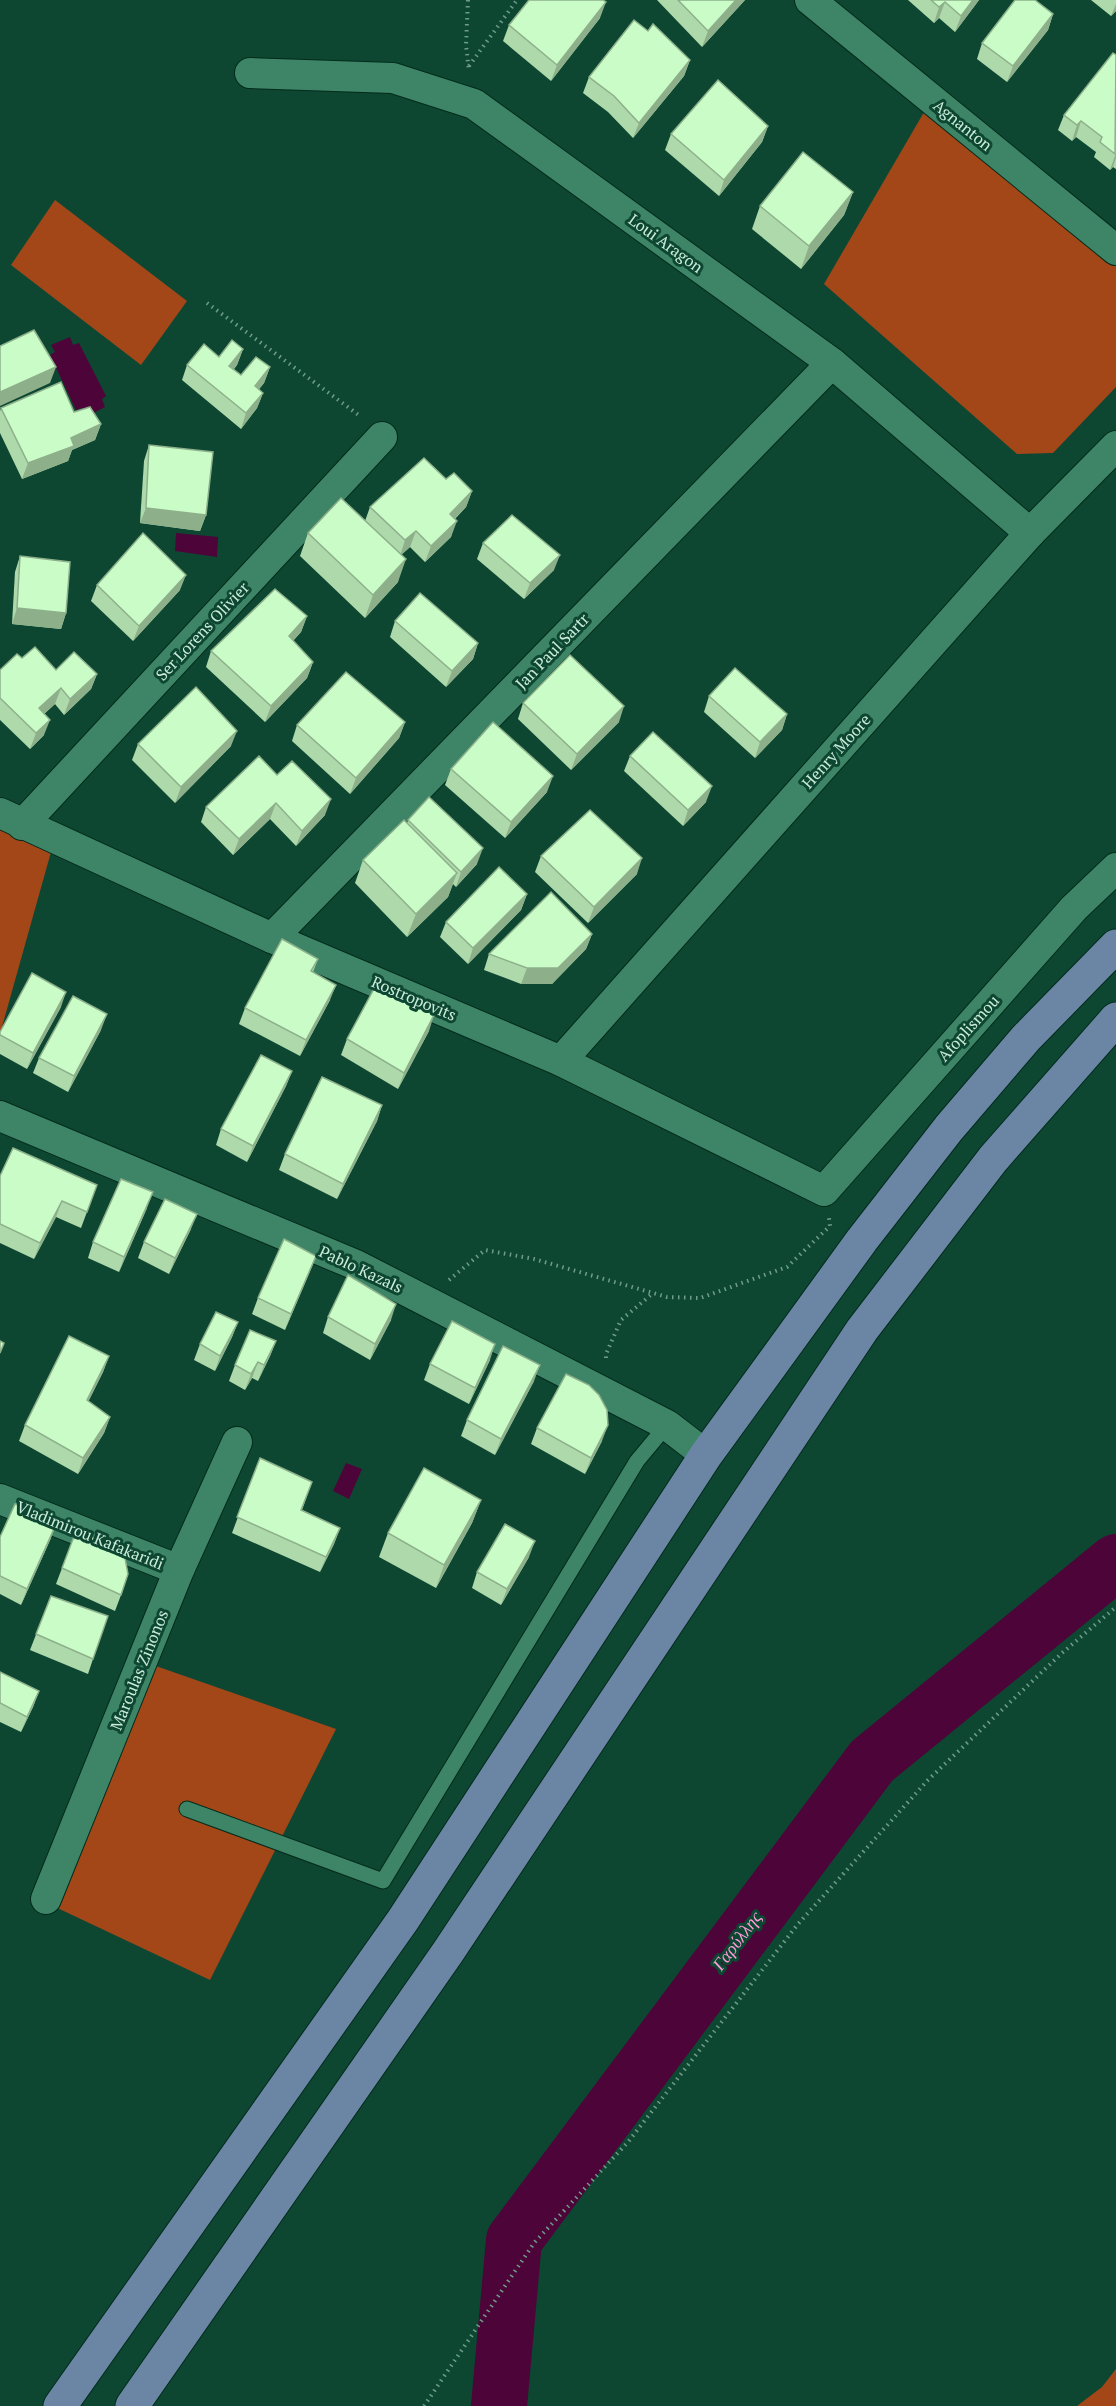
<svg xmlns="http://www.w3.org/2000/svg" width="1116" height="2406" font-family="'PT Serif',serif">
<rect width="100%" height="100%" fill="#0d4732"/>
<g fill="#a34719">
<path d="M927,107L1116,257V387L1053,453L1017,454L824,284Z"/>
<path d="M55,200L187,301L141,365L11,265Z"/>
<path d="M0,817L51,852L0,1034Z"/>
<path d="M153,1665L336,1729L210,1980L51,1905Z"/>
<path d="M1116,2369V2406H1077L1102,2387Z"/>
</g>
<g fill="#4d0438">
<path d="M70,337L73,345L79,343L106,396L102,399L105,407L86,417L82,408L76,410L50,355L55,352L51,345Z"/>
<path d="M176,533L218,537L217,557L175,551Z"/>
<path d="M346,1463L362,1469L349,1499L333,1491Z"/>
</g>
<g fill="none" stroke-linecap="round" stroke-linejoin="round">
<path stroke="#4d0438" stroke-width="56" d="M499,2406L514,2240L872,1761L1116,1562"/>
<g stroke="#032b1c" stroke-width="17">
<path id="lane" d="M187,1809L383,1881L637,1461L667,1425"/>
</g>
<g stroke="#032b1c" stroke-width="32">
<g id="street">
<path d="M810,0L1116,250"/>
<path d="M250,73L393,78L474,104L832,363L1030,533"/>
<path d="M0,813L272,938L561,1061L824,1191L1074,908L1116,868"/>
<path d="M22,825L382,437"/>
<path d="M272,938L832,363"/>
<path d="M561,1061L1030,533L1116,446"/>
<path d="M0,1116L356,1265L667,1425L706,1455"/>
<path d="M0,1499L179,1570"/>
<path d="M46,1899L179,1570L237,1442"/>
</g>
</g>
<g stroke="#032b1c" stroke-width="35">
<g id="primary">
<path d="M60,2406L403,1920L706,1455L862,1240L949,1128L1026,1038L1116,946"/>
<path d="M132,2406L448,1952L862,1330L993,1159L1116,1019"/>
</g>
</g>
<g stroke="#6f9d8a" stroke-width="4" stroke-dasharray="1.5 4.5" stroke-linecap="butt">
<path d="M468,0L466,45L469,71"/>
<path d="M469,66L517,0"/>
<path d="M207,303L360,416"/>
<path d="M449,1280L485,1250L534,1259L667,1297L700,1298L787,1267L830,1226L829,1218"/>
<path d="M606,1358V1354L621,1320L652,1294"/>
<path d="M424,2406L534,2243L628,2142L798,1924L928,1780L1062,1653L1116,1607"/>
</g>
<use href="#lane" stroke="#3e8567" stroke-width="15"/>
<use href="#street" stroke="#3e8567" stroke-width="30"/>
<use href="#primary" stroke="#6a86a4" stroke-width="33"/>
</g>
<g fill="#aed9ab">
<path d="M657,0H745L702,47Z"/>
<path d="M908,0H979L955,32L939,18L934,23Z"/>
<path d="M1091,0H1116V11L1111,16Z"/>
<path d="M1053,14L1048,30L1007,82L977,59L982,43Z"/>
<path d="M600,18L551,81L503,41L509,25Z"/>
<path d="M1116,55V169L1113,167L1110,170L1094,157L1096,152L1076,137L1072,141L1058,130L1064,115Z"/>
<path d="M690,60L684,76L633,138L608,112L583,93L589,77Z"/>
<path d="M768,126L762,142L719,196L665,150L671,134Z"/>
<path d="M853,192L844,215L801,269L752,229L760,206Z"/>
<path d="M243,349L237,365L234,369L241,375L270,367L264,383L259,389L263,393L257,408L241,429L182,380L187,365Z"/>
<path d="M1,408L74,412L101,424L95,440L72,450L68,461L22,479L0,433V411Z"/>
<path d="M149,445L206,515L200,531L140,523L144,461Z"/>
<path d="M446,479L472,491L466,507L455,519L451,537L425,562L410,547L401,555L398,582L365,618L300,556L308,533L365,521L370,507Z"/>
<path d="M483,543L554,570L524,599L477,559Z"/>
<path d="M20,556L66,613L61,629L12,624L15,572Z"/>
<path d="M97,585L180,590L133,641L91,601Z"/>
<path d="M307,616L301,632L293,641L313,662L307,678L265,722L206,667L211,651Z"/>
<path d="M395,621L478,643L473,659L446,687L390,637Z"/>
<path d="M22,658L56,670L97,674L91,689L64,715L55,704L44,714V735L30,749L0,720V670Z"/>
<path d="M709,696L787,714L782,730L755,758L704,712Z"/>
<path d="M523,703L619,722L571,770L518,719Z"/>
<path d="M405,722L399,738L350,794L292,741L297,725Z"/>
<path d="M138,744L231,746L175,803L132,760Z"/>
<path d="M630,756L706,802L683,826L624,771Z"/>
<path d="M451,769L547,792L505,838L445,785Z"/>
<path d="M277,775L325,815L296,846L270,819L233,855L201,822L206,807Z"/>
<path d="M408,820L477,864L456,887L453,884L448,897L407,937L355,883L363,860L407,823Z"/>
<path d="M541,856L637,874L588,923L535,872Z"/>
<path d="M527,894L521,910L468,964L440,937L446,922Z"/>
<path d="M592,934L586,949L552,984H521L484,970L489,954Z"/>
<path d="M318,959L313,972L330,1000L300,1056L239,1024L245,1008Z"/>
<path d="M61,1007L27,1069L0,1054V1032Z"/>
<path d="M101,1030L68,1092L33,1073L39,1058Z"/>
<path d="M429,1031L398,1089L341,1055L347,1039Z"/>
<path d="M292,1071L286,1086L247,1162L216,1145L221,1129Z"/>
<path d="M382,1105L377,1121L337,1199L279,1170L285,1154Z"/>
<path d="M0,1176L97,1185L81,1228L56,1217L34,1259L0,1243Z"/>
<path d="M147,1208L119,1272L88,1258L93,1242Z"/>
<path d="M191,1229L169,1274L138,1258L144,1242Z"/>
<path d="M310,1271L285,1330L252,1314L258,1298Z"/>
<path d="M328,1317L391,1320L370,1360L323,1333Z"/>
<path d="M238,1322L232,1337L215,1371L194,1360L200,1344Z"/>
<path d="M276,1341L270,1356L258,1381L252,1378L245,1390L229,1381L235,1365Z"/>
<path d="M109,1356L103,1372L88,1402L110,1417L104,1433L78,1474L19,1441L25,1425Z"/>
<path d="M490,1360L469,1404L424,1380L430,1364Z"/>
<path d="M534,1381L495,1455L461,1436L467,1420Z"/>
<path d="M537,1428L602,1441L585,1474L531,1444Z"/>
<path d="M260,1458L312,1482L302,1510L340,1528L334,1544L320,1572L232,1533Z"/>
<path d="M481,1500L472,1523L436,1588L379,1557L388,1533Z"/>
<path d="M0,1537L51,1538L21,1605L0,1594Z"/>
<path d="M73,1539L121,1595L115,1611L56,1584Z"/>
<path d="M529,1557L501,1605L472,1588L477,1572Z"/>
<path d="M51,1596L93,1659L88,1674L30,1650Z"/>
<path d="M0,1672L39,1691L33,1707L21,1732L0,1722Z"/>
</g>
<g fill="#8db08b">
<path d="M736,0H745L702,47L708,31Z"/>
<path d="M973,0H979L955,32L961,16Z"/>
<path d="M606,2L600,18L551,81L557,65Z"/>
<path d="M945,2L939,18L934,23L939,7Z"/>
<path d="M1116,4V11L1111,16Z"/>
<path d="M1053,14L1048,30L1007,82L1013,66Z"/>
<path d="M690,60L684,76L633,138L639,123Z"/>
<path d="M1081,121L1076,137L1072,141L1077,125Z"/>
<path d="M768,126L762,142L719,196L724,180Z"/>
<path d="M1116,153V158L1113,167L1110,170Z"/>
<path d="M853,192L844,215L801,269L809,246Z"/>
<path d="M243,349L237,365L224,381L229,366Z"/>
<path d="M56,367L50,383L0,406V392Z"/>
<path d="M270,367L264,383L249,402L255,386Z"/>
<path d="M263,393L257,408L241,429L246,413Z"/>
<path d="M101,424L95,440L72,450L68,461L22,479L28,463L71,438Z"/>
<path d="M472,491L466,507L444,529L450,514Z"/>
<path d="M146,508L206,515L200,531L140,523Z"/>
<path d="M457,521L451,537L425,562L431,546Z"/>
<path d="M416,531L410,547L400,556L405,540Z"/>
<path d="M560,555L554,570L524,599L530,583Z"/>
<path d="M406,559L398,582L365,618L373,595Z"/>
<path d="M186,575L180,590L133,641L139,626Z"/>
<path d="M17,608L66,613L61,629L12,624Z"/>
<path d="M307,616L301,632L283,651L289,636Z"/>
<path d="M478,643L473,659L446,687L452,671Z"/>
<path d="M313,662L307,678L265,722L271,706Z"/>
<path d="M97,674L91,689L64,715L70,699Z"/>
<path d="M61,688L55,704L33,724L39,708Z"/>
<path d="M624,706L619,722L571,770L577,754Z"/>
<path d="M787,714L782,730L755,758L760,742Z"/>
<path d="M50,720L44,735L30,749L36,733Z"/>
<path d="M405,722L399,738L350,794L356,778Z"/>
<path d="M237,731L231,746L175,803L181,787Z"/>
<path d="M553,776L547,792L505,838L511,822Z"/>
<path d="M712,786L706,802L683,826L688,810Z"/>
<path d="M331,799L325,815L296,846L302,831Z"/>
<path d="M276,803L270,819L233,855L239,839Z"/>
<path d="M483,848L477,864L456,887L461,872Z"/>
<path d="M642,858L637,874L588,923L594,907Z"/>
<path d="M457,873L448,897L407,937L416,914Z"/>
<path d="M527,894L521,910L468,964L473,948Z"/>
<path d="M592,934L586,949L552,984H521L527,968Z"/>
<path d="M336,985L330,1000L300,1056L306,1040Z"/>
<path d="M66,992L61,1007L27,1069L33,1053Z"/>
<path d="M107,1014L101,1030L68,1092L74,1076Z"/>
<path d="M434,1015L429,1031L398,1089L404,1073Z"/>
<path d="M292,1071L286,1086L247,1162L253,1146Z"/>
<path d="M382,1105L377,1121L337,1199L343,1184Z"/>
<path d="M153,1192L147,1208L119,1272L124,1257Z"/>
<path d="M62,1201L56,1217L34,1259L40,1243Z"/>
<path d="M197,1214L191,1229L169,1274L175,1258Z"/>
<path d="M316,1256L310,1271L285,1330L291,1314Z"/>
<path d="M396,1304L391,1320L370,1360L375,1344Z"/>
<path d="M238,1322L232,1337L215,1371L220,1356Z"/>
<path d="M276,1341L270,1356L258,1381L264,1365Z"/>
<path d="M495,1344L490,1360L469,1404L475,1388Z"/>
<path d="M109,1356L103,1372L81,1416L87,1400Z"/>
<path d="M258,1362L252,1378L245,1390L251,1374Z"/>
<path d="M540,1365L534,1381L495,1455L501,1439Z"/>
<path d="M110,1417L104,1433L78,1474L83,1458Z"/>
<path d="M608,1425L602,1441L585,1474L591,1458Z"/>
<path d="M481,1500L472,1523L436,1588L444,1565Z"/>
<path d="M57,1522L51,1538L21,1605L27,1589Z"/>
<path d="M340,1528L334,1544L320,1572L326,1557Z"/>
<path d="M535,1541L529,1557L501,1605L507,1589Z"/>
<path d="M39,1691L33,1707L21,1732L27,1717Z"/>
</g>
<g fill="#cafcc7" stroke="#8db08b" stroke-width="1.5">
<path d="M529,0H603L606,2L557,65L509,25Z"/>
<path d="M678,0H736L708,31Z"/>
<path d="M931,0H973L961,16L945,2L939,7Z"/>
<path d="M1015,0H1035L1053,14L1013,66L982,43Z"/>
<path d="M634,20L648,31L653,24L690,60L639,123L614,96L589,77Z"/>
<path d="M1113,53L1116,55L1115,154L1100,142L1102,137L1081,121L1077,125L1064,115Z"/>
<path d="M718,80L768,126L724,180L671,134Z"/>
<path d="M803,152L853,192L809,246L760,206Z"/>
<path d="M34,330L56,367L0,392V346Z"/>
<path d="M232,340L243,349L229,366L241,375L256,357L270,367L255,386L263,393L246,413L187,365L204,344L219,357Z"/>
<path d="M61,382L74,412L90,407L101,424L71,438L74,446L28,463L1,408Z"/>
<path d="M149,445L213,452L206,515L146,508Z"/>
<path d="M424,458L446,479L454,473L472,491L450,514L457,521L431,546L416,531L405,540L370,507Z"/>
<path d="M341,498L406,559L373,595L308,533Z"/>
<path d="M512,515L560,555L530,583L483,543Z"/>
<path d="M143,533L186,575L139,626L97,585Z"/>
<path d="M20,556L70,562L66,613L17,608Z"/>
<path d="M275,589L307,616L289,636L313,662L271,706L211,651Z"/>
<path d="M420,593L478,643L452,671L395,621Z"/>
<path d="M35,647L56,670L74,652L97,674L70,699L61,688L39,708L50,720L36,733L0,698V670L17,654L22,658Z"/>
<path d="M570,655L624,706L577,754L523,703Z"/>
<path d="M735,668L787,714L760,742L709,696Z"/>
<path d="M346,672L405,722L356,778L297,725Z"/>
<path d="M196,687L237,731L181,787L138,744Z"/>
<path d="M493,722L553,776L511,822L451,769Z"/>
<path d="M653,732L712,786L688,810L630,756Z"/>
<path d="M259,756L277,775L292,761L331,799L302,831L276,803L239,839L206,807Z"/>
<path d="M429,797L483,848L461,872L408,820Z"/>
<path d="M590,810L642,858L594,907L541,856Z"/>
<path d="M404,820L457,873L416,914L363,860Z"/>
<path d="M499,867L527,894L473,948L446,922Z"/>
<path d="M551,892L592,934L558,968H527L489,954Z"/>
<path d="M282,939L318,959L311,971L336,985L306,1040L245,1008Z"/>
<path d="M32,973L66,992L33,1053L0,1035V1032Z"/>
<path d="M376,985L434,1015L404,1073L347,1039Z"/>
<path d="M73,996L107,1014L74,1076L39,1058Z"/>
<path d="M261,1055L292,1071L253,1146L221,1129Z"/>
<path d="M322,1077L382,1105L343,1184L285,1154Z"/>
<path d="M13,1148L97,1185L87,1212L62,1201L40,1243L0,1224V1176Z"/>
<path d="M121,1179L153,1192L124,1257L93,1242Z"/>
<path d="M165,1199L197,1214L175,1258L144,1242Z"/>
<path d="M284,1239L316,1256L291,1314L258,1298Z"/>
<path d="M348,1275L396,1304L375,1344L328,1317Z"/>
<path d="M216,1312L238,1322L220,1356L200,1344Z"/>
<path d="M452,1321L495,1344L475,1388L430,1364Z"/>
<path d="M250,1330L276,1341L264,1365L258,1362L251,1374L235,1365Z"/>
<path d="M69,1336L109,1356L87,1400L110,1417L83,1458L25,1425Z"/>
<path d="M0,1341L4,1343L0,1353Z"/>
<path d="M503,1346L540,1365L501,1439L467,1420Z"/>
<path d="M566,1374L589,1385L599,1395L607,1410L608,1425L591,1458L537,1428Z"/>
<path d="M260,1458L312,1482L301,1510L340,1528L326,1557L237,1517Z"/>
<path d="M424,1468L481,1500L444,1565L388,1533Z"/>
<path d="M15,1504L57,1522L27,1589L0,1576V1537Z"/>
<path d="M505,1524L535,1541L507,1589L477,1572Z"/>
<path d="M81,1534L88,1535L119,1552L125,1558L128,1574L121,1595L62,1568L73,1539Z"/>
<path d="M51,1596L108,1616L93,1659L36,1634Z"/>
<path d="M0,1672L39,1691L27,1717L0,1703Z"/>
</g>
<g text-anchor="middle" stroke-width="6" stroke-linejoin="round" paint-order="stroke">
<g font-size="16" fill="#caeddb" stroke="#0d4732">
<text transform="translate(963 125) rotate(39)" y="6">Agnanton</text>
<text transform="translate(666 243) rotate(36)" y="6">Loui Aragon</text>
<text transform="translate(202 631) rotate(-47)" y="6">Ser Lorens Olivier</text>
<text transform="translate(552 651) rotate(-46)" y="6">Jan Paul Sartr</text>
<text transform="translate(836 751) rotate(-48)" y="6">Henry Moore</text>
<text transform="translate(414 998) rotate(23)" y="6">Rostropovits</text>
<text transform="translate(968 1028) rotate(-48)" y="6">Afoplismou</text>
<text transform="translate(361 1269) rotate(25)" y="6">Pablo Kazals</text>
<text transform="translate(90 1535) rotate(22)" y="6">Vladimirou Kafakaridi</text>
<text transform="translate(139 1670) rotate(-68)" y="6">Maroulas Zinonos</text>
</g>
<g font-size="18" font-style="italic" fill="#fe9ad7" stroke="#0d4732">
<text transform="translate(737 1941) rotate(-53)" y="6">Γαρύλλης</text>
</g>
</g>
</svg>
